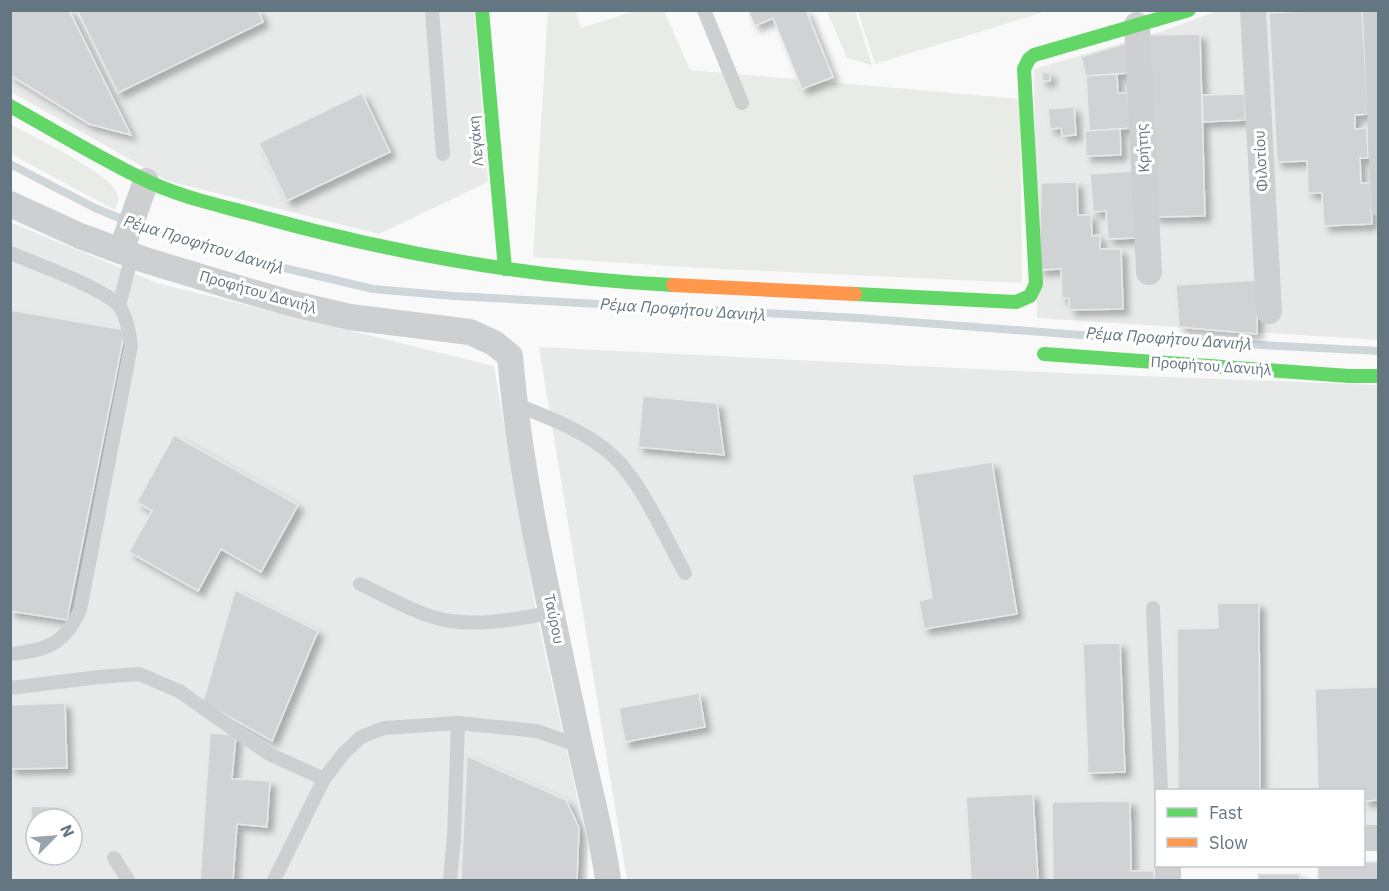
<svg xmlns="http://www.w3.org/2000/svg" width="1389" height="891" font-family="'IBM Plex Sans',sans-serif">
<defs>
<filter id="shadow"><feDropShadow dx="5.5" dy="5.5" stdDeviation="3" flood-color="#0004"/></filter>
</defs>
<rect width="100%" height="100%" fill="#f9f9f9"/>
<g fill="#e8e9e9" fill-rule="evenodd">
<path d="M10,11H474L488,182L379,234L168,181L11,92Z"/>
<path d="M1217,11H1378V340L1037,318L1034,69L1160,32Z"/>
<path d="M10,222L157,283L494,366L537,617L588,846L587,880H11ZM36,819H72V855H36Z"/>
<path d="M539,347L1040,372L1378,385V832H1364V790H1156V866L1162,880H627Z"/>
</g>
<g fill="#e8ebe6">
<path d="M548,11H576L581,28L635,11H664L690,70L1020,99L1022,283L702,268L533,257Z"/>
<path d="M827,11H855L872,65L847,58Z"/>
<path d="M858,11V10L1047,11L875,64Z"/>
<path d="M10,124C32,136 107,172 117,192C120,198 117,203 115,210L11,154Z"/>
</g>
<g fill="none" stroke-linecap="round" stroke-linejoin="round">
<path stroke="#ced6d9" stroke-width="8" d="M10,164L95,208L153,232L238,257L373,289L454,296L858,318L1106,337L1378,351"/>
</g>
<g fill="#d0d2d3" stroke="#e8e8e8" stroke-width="1.5" filter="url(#shadow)">
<path d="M10,10H69L131,135L89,124L10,75Z"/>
<path d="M77,10H258L263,22L118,93Z"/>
<path d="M748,10H806L833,77L802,89L773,18L755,26Z"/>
<path d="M1325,10H1362L1368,114L1355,115V129L1367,128L1368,158H1360L1361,183H1370L1372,224L1324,226L1322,193H1308L1307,161L1277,162L1269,13Z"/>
<path d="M1200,34L1205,216L1154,217L1150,35Z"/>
<path d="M1127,43L1129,73L1086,76L1081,57Z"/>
<path d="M1042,72L1050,73V81H1042Z"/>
<path d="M1117,74L1118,93H1128L1130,128L1089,131L1086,76Z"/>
<path d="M362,93L390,152L287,201L259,143Z"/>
<path d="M1245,94V120L1203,122L1202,95Z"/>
<path d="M1074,107L1076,135L1062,136L1061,128L1050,129L1048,109Z"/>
<path d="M1120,129L1121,155L1086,156L1085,131Z"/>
<path d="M1133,171L1137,238L1108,239L1106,211L1093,212L1090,174Z"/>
<path d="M1077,182L1078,215H1091L1092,236L1100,235V249H1121L1123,309L1070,310L1069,298H1062L1061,269L1039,270L1041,183Z"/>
<path d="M1258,280L1257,334L1179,327L1176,285Z"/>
<path d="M10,310L125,330L67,620L10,611Z"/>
<path d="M643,396L717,403L724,455L638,447Z"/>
<path d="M174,435L298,505L261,572L221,549L198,591L129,552L152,511L137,502Z"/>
<path d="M992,462L1017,614L924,629L919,601L932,598L912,475Z"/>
<path d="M235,590L318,631L272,741L203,702Z"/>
<path d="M1217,603H1259L1260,790H1178L1177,629L1218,628Z"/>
<path d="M1120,643L1125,772L1088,773L1083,644Z"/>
<path d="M1378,687V800L1364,801V790H1318L1315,689Z"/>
<path d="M699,693L705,727L625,742L619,708Z"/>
<path d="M65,703L67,768L10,769V705Z"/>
<path d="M210,733L236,735L232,779L270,781L267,827L237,824L233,880H200Z"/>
<path d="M467,756L566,800L579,828L577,880H461Z"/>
<path d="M1033,794L1038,880H971L966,797Z"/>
<path d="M1130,801L1131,871H1154V880H1053L1052,802Z"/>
<path d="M31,806L61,807L60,819H36V845H30Z"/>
<path d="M1364,862H1378V880H1318V866H1364Z"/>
<rect x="1258" y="874" width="42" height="6"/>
</g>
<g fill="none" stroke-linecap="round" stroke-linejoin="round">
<g stroke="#cecfd0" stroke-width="14">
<path d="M432,10L443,154"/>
<path d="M704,10L742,103"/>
<path d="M1370,10L1378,209"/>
<path d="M10,253C34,263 106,289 119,306C127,317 129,333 131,346L80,610C64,645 47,650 10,654"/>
<path d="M119,306L132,255"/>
<path d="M514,404C548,417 585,431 612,455C641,481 666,539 685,573"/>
<path d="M360,584C388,597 419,616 450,621C484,626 519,618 552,613"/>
<path d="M1153,608L1161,790"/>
<path d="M10,688L99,677L139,674L179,691L269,754L324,779"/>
<path d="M114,858L128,880"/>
<path d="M274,880L324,779L344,753L361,737L384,728L458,723L537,731L580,746"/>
<path d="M450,880L454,837L458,723"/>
</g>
<g stroke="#cecfd0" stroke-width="26">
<path d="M1253,10L1269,311"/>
<path d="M1137,25L1149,272"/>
<path d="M10,204L80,236L145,260L234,287L294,304L350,317L470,332L494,343L510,356C521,486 552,614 579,742C589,788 602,834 608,880"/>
<path d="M121,251L146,181"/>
<path d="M1364,838H1378"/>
<path d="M1168,866V880"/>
</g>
<g stroke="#63d668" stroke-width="14">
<path d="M482,10L505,269"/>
<path d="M10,106C55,131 99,158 145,180C182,198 223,206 262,217C395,254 534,278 673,285"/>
<path d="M855,294L1016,302L1030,296L1036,284L1024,69L1029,59L1034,55L1189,10"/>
<path d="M1044,354L1349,376H1378"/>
</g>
<path stroke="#ff974d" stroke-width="14" d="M673,285L855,294"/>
</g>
<g text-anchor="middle" stroke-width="6" stroke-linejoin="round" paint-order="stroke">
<g font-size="15" fill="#657683" stroke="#fff">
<text transform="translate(476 141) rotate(-95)" y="5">Λεγάκη</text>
<text transform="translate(1143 148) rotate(-93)" y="5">Κρήτης</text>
<text transform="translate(1261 161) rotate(-93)" y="5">Φιλοτίου</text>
<text transform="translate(258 292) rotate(16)" y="5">Προφήτου Δανιήλ</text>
<text transform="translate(1211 366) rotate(4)" y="5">Προφήτου Δανιήλ</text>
<text transform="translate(554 619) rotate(78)" y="5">Ταύρου</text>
</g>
<g font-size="16" font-style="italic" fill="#60757c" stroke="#fff">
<text transform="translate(204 244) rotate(17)" y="6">Ρέμα Προφήτου Δανιήλ</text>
<text transform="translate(683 309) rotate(4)" y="6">Ρέμα Προφήτου Δανιήλ</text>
<text transform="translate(1169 338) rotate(4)" y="6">Ρέμα Προφήτου Δανιήλ</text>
</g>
</g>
<rect width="1389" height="891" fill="none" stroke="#657683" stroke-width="24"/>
<rect x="1155" y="789" width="210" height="78" fill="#ffffff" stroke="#c1c8cd" stroke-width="1.5"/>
<rect x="1167" y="808" width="30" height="9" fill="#63d668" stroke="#c1c8cd" stroke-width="1.5"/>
<text x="1209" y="819" font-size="18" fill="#657683">Fast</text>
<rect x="1167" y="838" width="30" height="9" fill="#ff974d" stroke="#c1c8cd" stroke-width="1.5"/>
<text x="1209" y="849" font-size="18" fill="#657683">Slow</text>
<g transform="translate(54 837) rotate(65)"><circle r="28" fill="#ffffff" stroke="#c1c8cd" stroke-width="1.5"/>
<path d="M0-4.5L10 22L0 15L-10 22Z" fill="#99a4ac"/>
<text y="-9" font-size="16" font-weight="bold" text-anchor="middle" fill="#657683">N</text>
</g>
</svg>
